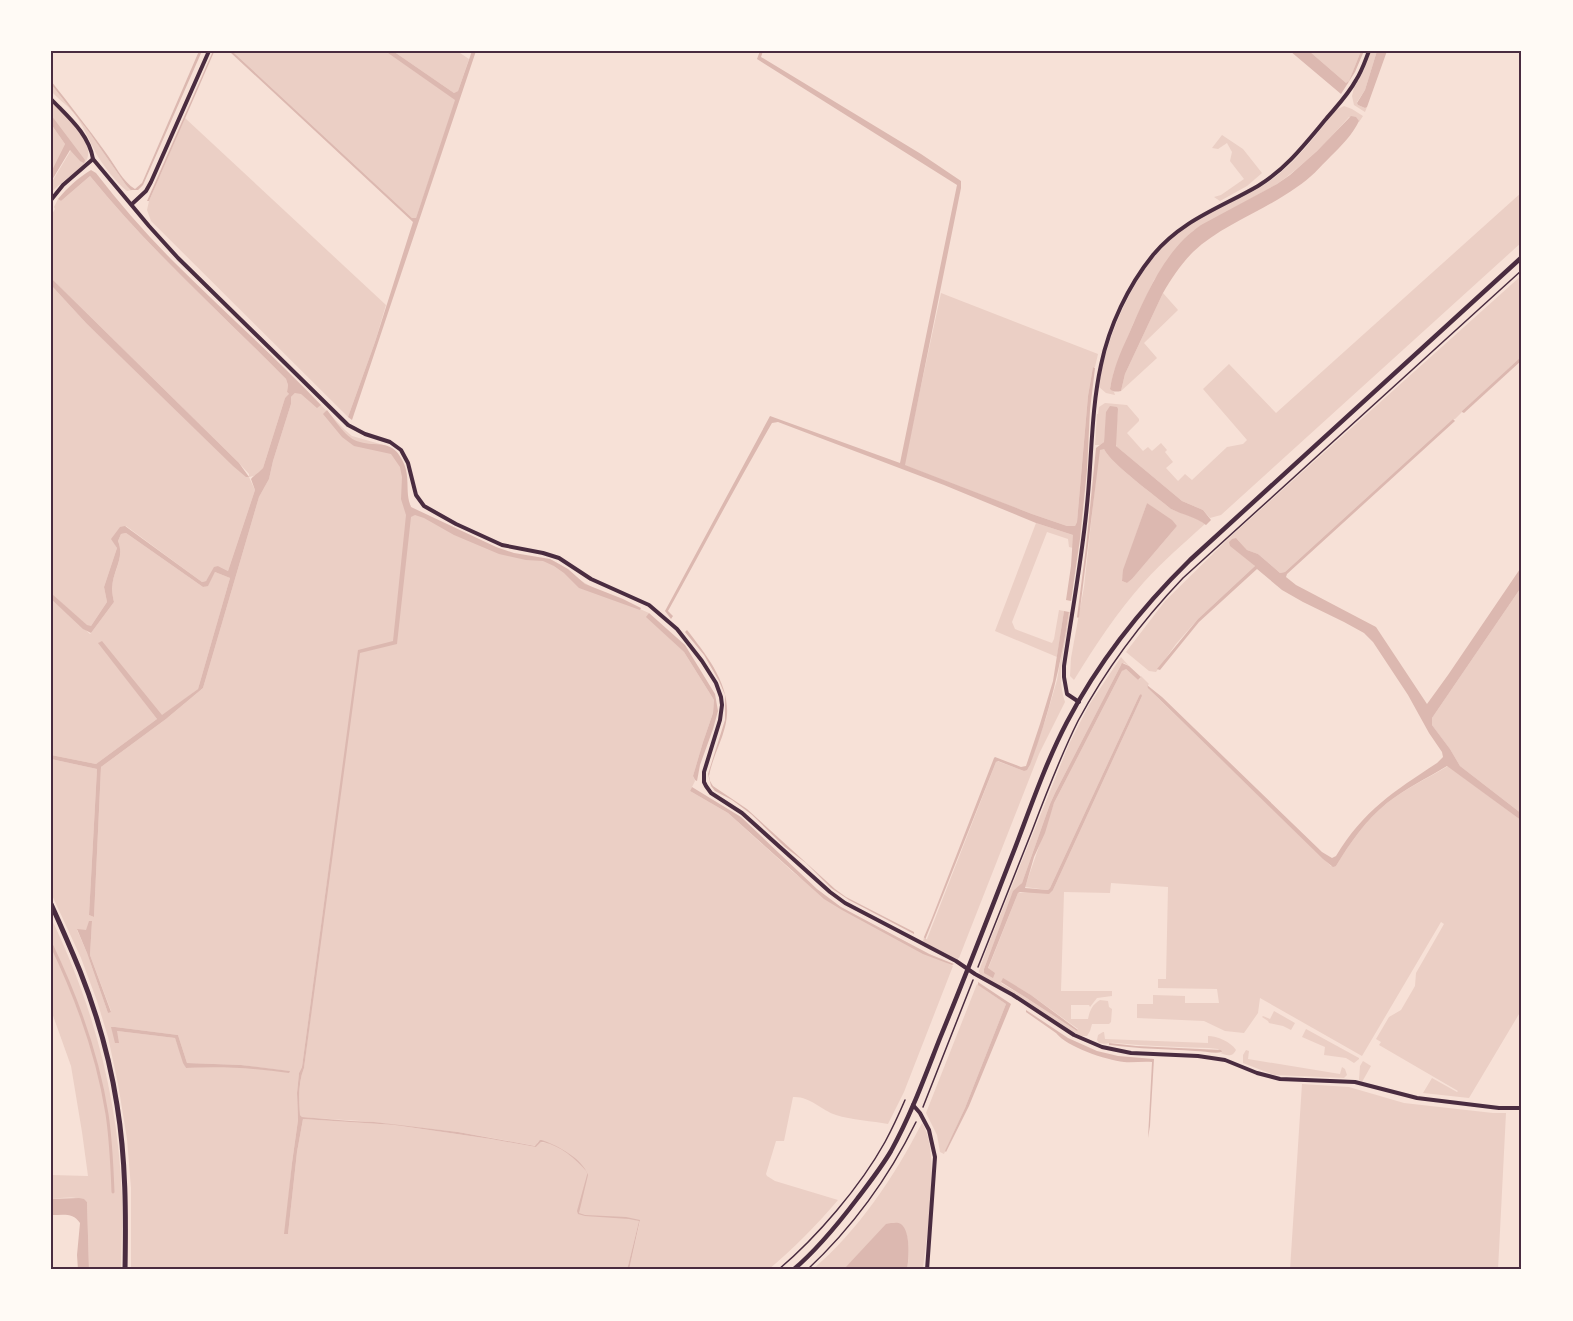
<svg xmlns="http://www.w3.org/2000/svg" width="1573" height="1321" font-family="'Sofia Sans Condensed',sans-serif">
<rect width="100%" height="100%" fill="#f7e1d7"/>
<g fill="#ebcfc5" fill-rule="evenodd">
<path d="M230,51H385L456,100L416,218H412L233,52L231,53Z"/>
<path d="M393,51H457L469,59L458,91L454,93Z"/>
<path d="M1309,51H1361L1349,81L1346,83Z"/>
<path d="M1370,51H1377L1365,90L1357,102L1358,105L1365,108L1367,107L1365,112L1354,105L1352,96L1354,88L1364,70Z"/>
<path d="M51,84L89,132L126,185L132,190L127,191C116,182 105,168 97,155C89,141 83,123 71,110C66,104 57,98 51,91Z"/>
<path d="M51,101C63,114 101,146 84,164C74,175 60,182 51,193V179L53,180L71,150L51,115Z"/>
<path d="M1344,106L1352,109L1363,116L1359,122V121L1349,117C1327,142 1304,165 1277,184L1193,231L1154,280L1133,324L1114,371L1110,388L1114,392L1115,395L1106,393L1099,387C1105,336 1139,259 1183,229C1193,223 1204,215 1214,210C1234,201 1253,193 1271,180C1297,162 1316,134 1336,110Z"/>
<path d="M185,118L386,305L375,342L348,417L151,221L147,210L149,201Z"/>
<path d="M51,124L65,144L51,172Z"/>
<path d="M1222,135L1243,149L1262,173L1247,186L1220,201L1214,197L1221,195L1244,179L1230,161L1232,152L1227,143L1218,149L1212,148Z"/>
<path d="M90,176C150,250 220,312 286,379L288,385L287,392L289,394V396L285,398L263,468L258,475L249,477L255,490L228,571L218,566L206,581L202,582L126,526L112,539L117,548L104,587L107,602L91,626H87L51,593V285L86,323L249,477V474L239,463L51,278V216L55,209L54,207L58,199L61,201Z"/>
<path d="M1522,192V242L1221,515L1210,518L1203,510L1182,501L1117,447L1115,443L1118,409L1107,410L1104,442L1100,445H1095L1097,414H1098L1099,407L1105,403L1127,405L1139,419V421L1127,433L1143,451L1148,447L1152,451L1161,443L1167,450L1165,452L1173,462L1166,468L1178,481L1185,474L1192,480L1227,447L1243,444L1247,440L1203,389L1229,364L1276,413Z"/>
<path d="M1522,275V356L1462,411V412L1455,419H1453L1285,572L1280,573L1258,554L1247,550L1236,538L1255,566L1198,619L1176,644L1156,672L1149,671L1126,652L1165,601L1230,537Z"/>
<path d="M941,293L1098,354L1095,367H1093L1088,396L1077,522L1075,526H1067L1032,514L904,465Z"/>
<path d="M1163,293L1178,310L1144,343L1157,358L1121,391L1125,374Z"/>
<path d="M295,393H301L317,407L321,405L345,430L352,436L387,446L400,457L405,493L412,509L511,554L552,560L561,565L578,579L597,590L649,613L647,617L684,652L714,700L713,713L703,742L693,776L695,781L690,791L728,813L793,872L829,900L854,915L953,966L904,1092L888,1124C873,1121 851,1120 836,1115C821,1110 810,1096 793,1097L784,1141H776L766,1174L767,1176L775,1181L838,1200C817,1225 793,1249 768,1270H629L640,1221L632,1219L639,1221L627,1270H131V1188L127,1139L118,1084L108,1037L97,1001L81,958L51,893V759L97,769L89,915L94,917L101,767L166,719L203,688L259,497L269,479L273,461L291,404V397ZM334,830L304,1068C298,1083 299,1099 300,1115L302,1117C333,1120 364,1120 395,1125L303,1119L297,1152L288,1234H285L292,1163L298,1120L297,1093L299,1073L302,1067ZM92,921L90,955L111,1011L108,1013L87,953L77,930L86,931ZM115,1027L178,1035L187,1063L241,1065L289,1071V1072L251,1068L217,1066L186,1068L175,1038L117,1031ZM395,1125L458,1132L536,1146L538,1142L542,1140L547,1143L541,1142L536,1147L491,1139Z"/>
<path d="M1101,449H1104C1110,463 1157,497 1171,509C1182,514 1195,516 1205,524C1184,543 1163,561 1144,582C1117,612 1095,646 1074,680L1070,676L1071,658L1084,587L1099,451ZM1147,503L1177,526L1132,579L1127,583L1122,581L1124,570Z"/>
<path d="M1036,523L1073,535V548L1069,547L1068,539L1047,532L1012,622L1015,629L1052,643L1054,639L1059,610L1064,611L1057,657L995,631Z"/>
<path d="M126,533L203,587L208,585L215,572L230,578L198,689L162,716L101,642L99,643L157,719L96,764L51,755V599L90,634L91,633L114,602C113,598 112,592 112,588C113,571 125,558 118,541L121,534Z"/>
<path d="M1522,586V814L1460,766L1450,749L1432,725V718Z"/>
<path d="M1069,612H1071C1066,641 1055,674 1065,702L1039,754L959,958L957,959L927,944L923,941L924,937V939H927L996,762L997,761L1024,771L1029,767L1046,718L1057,680Z"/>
<path d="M1121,657L1129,666L1124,663L1121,665L1055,793L1050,804L1022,883L1013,892L984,969V973L988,969L1018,893L1053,890L1142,696H1139L1050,888L1048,890L1025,887L1054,803L1122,671L1125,668L1138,680L1140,679L1141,676L1149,684L1147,686L1159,699L1331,866H1336C1350,843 1366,820 1387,803C1405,789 1428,778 1448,766L1522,821V1009L1469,1098L1423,1093L1432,1078L1457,1092L1458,1091L1379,1045L1381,1042L1376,1039L1389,1017L1401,1010L1415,986L1416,973L1444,924L1441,922L1362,1056L1260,998L1258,1013L1244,1033L1225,1031L1204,1021L1137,1018V1004H1153V995L1185,996V1003H1219L1217,989L1158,988V979H1166L1168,887L1111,883L1110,893L1064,892L1061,991H1112V996L1097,998L1090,1007L1089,1005H1071V1019H1088C1090,1010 1092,1005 1100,1000L1108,1001L1109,1007L1112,1009L1111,1022L1109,1024H1092L1090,1031L1087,1036H1081L1071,1031L980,975L979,971L987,948L1069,744L1089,705ZM1003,979L1031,995L1078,1029L1077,1031L1025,997L1001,983Z"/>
<path d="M51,918C94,1007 118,1098 122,1197C123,1221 121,1246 121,1270H89L87,1202C77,1195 62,1198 51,1199V1175L88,1176L82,1132L71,1066L51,1010Z"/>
<path d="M977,984L1006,1004L965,1108L944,1154L940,1152L937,1135L926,1113Z"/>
<path d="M1274,1011L1295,1023L1291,1030L1283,1026L1269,1023L1268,1021L1262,1017L1263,1016L1270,1019Z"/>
<path d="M1306,1029L1359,1058V1059L1354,1063L1346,1058L1324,1055L1325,1047L1302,1037Z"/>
<path d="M1103,1032H1104L1105,1039L1208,1043V1036C1217,1036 1231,1042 1236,1050C1232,1058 1226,1055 1220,1053H1222L1218,1049L1209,1048C1177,1047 1146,1046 1115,1043C1108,1042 1108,1045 1099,1043L1097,1040L1098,1035Z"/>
<path d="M1246,1050L1249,1051L1248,1059L1340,1074L1342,1067L1345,1069L1347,1075L1344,1078L1274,1075L1243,1063V1055Z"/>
<path d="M1363,1061L1371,1066L1362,1082L1359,1080L1360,1066Z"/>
<path d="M1302,1084L1349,1087L1404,1103L1493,1113H1506L1498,1270H1290Z"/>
<path d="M922,1123C941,1152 927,1234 923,1270H907C910,1255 912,1214 886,1225L843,1270H812C859,1230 894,1177 922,1123Z"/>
</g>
<g fill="#dcb8b0">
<path d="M199,51H202L143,185L138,190H131L126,185L89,132L51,84V81C70,105 88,128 106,153C115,165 123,182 135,189L142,183Z"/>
<path d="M213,51L214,52L149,201H147Z"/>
<path d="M385,51H393L454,93L458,91L472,51H476L352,420L348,417L375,342L413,222L231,53L233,52L412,218H416L455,100Z"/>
<path d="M760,51H763L761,57L921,154L961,181V188L905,465L1032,514L1067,526H1075L1077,522L1088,396L1093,367L1095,368L1090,410L1087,470L1080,539L1071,601L1066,600L1071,566L1073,535L1036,523L944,485L778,422L772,423C736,485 703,548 668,611L673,616L671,619L665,611L770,416L900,463L957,185L757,59Z"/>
<path d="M1290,51H1309L1346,83L1349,81L1361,51H1364L1355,72L1341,94Z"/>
<path d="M1377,51H1387L1367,107L1365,108L1358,105L1357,103L1365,90Z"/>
<path d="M51,115L85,160L84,163L80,161L70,150L52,180L51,179V172L65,144L51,124Z"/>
<path d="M1351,116L1356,117L1359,121C1353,134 1341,146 1331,156C1320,167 1310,179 1297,187C1264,211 1223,224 1193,252C1181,264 1171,279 1163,293L1125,374L1121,391C1116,392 1113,392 1110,389C1113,370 1120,353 1128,336C1145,297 1164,250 1201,225L1277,184L1290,175L1317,151Z"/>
<path d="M91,170L96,173C120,204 146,234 174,262C222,310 274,356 321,405L317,408L301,394L295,393L291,397V404L273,461L269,479L259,497L203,688L166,719L101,767L94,917L89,915L97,769L51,759V755L96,764L157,719L98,643L102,641L162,715L198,689L230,578L215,572L208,586L203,587L126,533L121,534L118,541C125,558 113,570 112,588C112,592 113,598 114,602L91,633L83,629L51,599V593L87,625L91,626L107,602L104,587L117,548L111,539L120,527L125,526L202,582L206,581L214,567L218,566L228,571L255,490L251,479C253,476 259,473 263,468L285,398L289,394L287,392L288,385L286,379C220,312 150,250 90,176L61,201L58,199C68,187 78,178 91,170Z"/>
<path d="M51,278L239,463L249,477H246L233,466L86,323L51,285Z"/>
<path d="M1522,356V360L1464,413L1462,412V411Z"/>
<path d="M1110,406L1117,407L1118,409L1116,446L1182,501L1203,510L1211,520L1206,525C1196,517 1183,515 1171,509C1157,497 1110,463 1104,449L1100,450L1079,617L1078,618L1077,617L1086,547L1096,448L1104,442L1106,412Z"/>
<path d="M327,410C336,421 346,439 360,442C375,447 391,439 401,458C412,476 404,490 411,507L496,547L514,553L550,559L568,569L585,584L623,599L641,608L640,610L579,588L564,573L554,566L543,561L526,560L499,554L454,535L424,518L415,515L411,517L397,644L360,653L304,1068C298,1083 299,1099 300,1115L302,1117L351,1121L374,1122L458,1132L535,1146L540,1140H542C558,1146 582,1158 588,1175L579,1213L585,1215L626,1217L640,1220L629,1270H627L639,1221L629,1219L585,1216L578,1214L577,1211L587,1175V1172C575,1158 561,1146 543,1142H541L536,1147L491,1139L395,1125L303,1119L297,1152L288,1234H284L292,1163L298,1120L297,1093L299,1073L302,1067L358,650L393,641L406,515L401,499L402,477L400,467L391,454L354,446L342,437L323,414Z"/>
<path d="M1453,419L1455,421L1287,574L1286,577L1296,585L1376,627L1427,704L1448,675L1522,566V586L1432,718V725L1450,749L1460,766L1522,814V821L1447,766C1427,778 1405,789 1387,803C1366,820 1350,843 1336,866L1333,867L1323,859L1148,688L1147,685L1162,697L1322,852L1332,858L1336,856C1364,810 1393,792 1437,763L1443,757L1442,752L1429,733L1408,695L1373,642L1364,633L1344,622L1303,602L1282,590L1257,569L1199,622L1160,670L1157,669L1198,619L1255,566L1230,546L1229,542L1232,539L1236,538L1247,550L1258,554L1280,573L1285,572Z"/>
<path d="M1147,503L1172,520L1177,526L1132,579L1127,583L1122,581L1123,570Z"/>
<path d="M1064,611L1069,612C1061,664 1049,715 1030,765L1027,770L1024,771L998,761L996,762L925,940L924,937L932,918L994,758L995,757L1021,767L1026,766L1040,724L1053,681Z"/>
<path d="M649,613L685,645L715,694L718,711L713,729L700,765L697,781L695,780L693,776L703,742L713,713L714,700L684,652L646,617Z"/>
<path d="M687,630C708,657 735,690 725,727C721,743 712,759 709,776L710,781L713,786L747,809L835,889L846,897L914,932V934L849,900L831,888L806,863L785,847L751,814L732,800L715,791L711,786L708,774L725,720V695L719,681L704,655L685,632Z"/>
<path d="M1122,663L1129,666L1141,677L1138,680L1126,669L1122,671L1054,803L1045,833L1034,857L1025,888L1048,890L1050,888L1139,696L1141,694L1142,696L1053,890L1049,894L1020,892L1018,893L988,968L995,973L993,978L984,973V969L1013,891L1022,883L1050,804L1055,793Z"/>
<path d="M692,787L741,817L817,889L841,907L929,954L954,964L952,965L923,954L842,910L824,899L728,813L690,791Z"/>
<path d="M89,921H92L90,955L111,1012L108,1013L87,953L77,929L86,930Z"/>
<path d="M1003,978L1031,995L1078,1030L1077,1031L1025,997L1001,982Z"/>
<path d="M978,982L1011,1004L969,1106L946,1152L945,1151L965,1108L1006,1004L978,985Z"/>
<path d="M1026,1010L1068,1038L1097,1051L1118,1056L1154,1059L1150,1126L1148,1138L1152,1062C1143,1061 1133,1063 1124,1062C1106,1060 1067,1047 1056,1033L1026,1012Z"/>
<path d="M111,1027H115L178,1035L187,1063L241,1065L290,1071L289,1073C254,1068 221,1066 186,1068L183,1063L175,1038L117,1031L119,1043H115Z"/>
<path d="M1109,1043L1136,1046L1221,1050L1222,1052C1215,1054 1204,1051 1195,1051C1167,1049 1139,1049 1110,1045H1109Z"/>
<path d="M79,1198L84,1199L87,1202L89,1270H78L77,1255L80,1223C73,1212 63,1215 51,1215V1199Z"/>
<path d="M891,1223C894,1223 898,1222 901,1224C911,1232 909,1259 907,1270H843L886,1224Z"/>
</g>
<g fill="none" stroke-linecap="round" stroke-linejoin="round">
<path stroke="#dcb8b0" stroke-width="3" d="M51,944C76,996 98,1057 107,1114C111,1140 112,1166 113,1192"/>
<g stroke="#4a2c40" stroke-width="1.5">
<path d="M978,967C996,922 1014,876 1032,831C1046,794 1060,757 1078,721C1106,669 1142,621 1183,578L1522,270"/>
<path d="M923,1107L973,980"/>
<path d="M778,1270C817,1237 860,1187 885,1142C892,1129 899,1114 905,1100"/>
<path d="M807,1270C852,1228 889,1177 916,1122"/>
</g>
<g stroke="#4a2c40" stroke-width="4">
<path d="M51,99C68,117 89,134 93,159L149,226L178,258L348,425L365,434L390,442L401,450L408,463L416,495L424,506L456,524L502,545L543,553L559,558L591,579L649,605L677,629L702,661L716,683L721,697L722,705L720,720L704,772V782L706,786L711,793L742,813L830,892L845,903L956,961L975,974L1013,995L1074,1035L1102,1047L1131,1053L1198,1056L1225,1060L1257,1073L1280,1079L1355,1082L1417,1098L1499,1108H1522"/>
<path d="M51,200L63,185L93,159"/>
<path d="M132,204L146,191L151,182L209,51"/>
<path d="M1079,702L1067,694L1064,677V666C1072,612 1082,559 1087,505C1092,458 1091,410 1101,365C1109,326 1128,286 1153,255C1182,220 1220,208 1258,186C1286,169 1305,144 1326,119C1336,107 1348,95 1356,80C1362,71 1365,61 1369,51"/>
<path d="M913,1105L920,1113L929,1130L935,1157L927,1270"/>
</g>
<path stroke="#4a2c40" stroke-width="4.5" d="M793,1270C817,1250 838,1224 857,1199C869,1183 881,1168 891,1151C911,1115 925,1076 940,1038C966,975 990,912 1015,848C1031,806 1046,762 1067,722C1099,661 1141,608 1190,560L1522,257"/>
<path stroke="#4a2c40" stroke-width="5" d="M51,904C61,926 71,949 80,971C97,1014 110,1060 117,1105C126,1160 126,1214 125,1270"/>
</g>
<rect width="1573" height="1321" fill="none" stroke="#fffaf5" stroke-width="105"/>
<rect x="52" y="52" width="1468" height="1216" fill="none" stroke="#4a2c40" stroke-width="2"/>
</svg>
